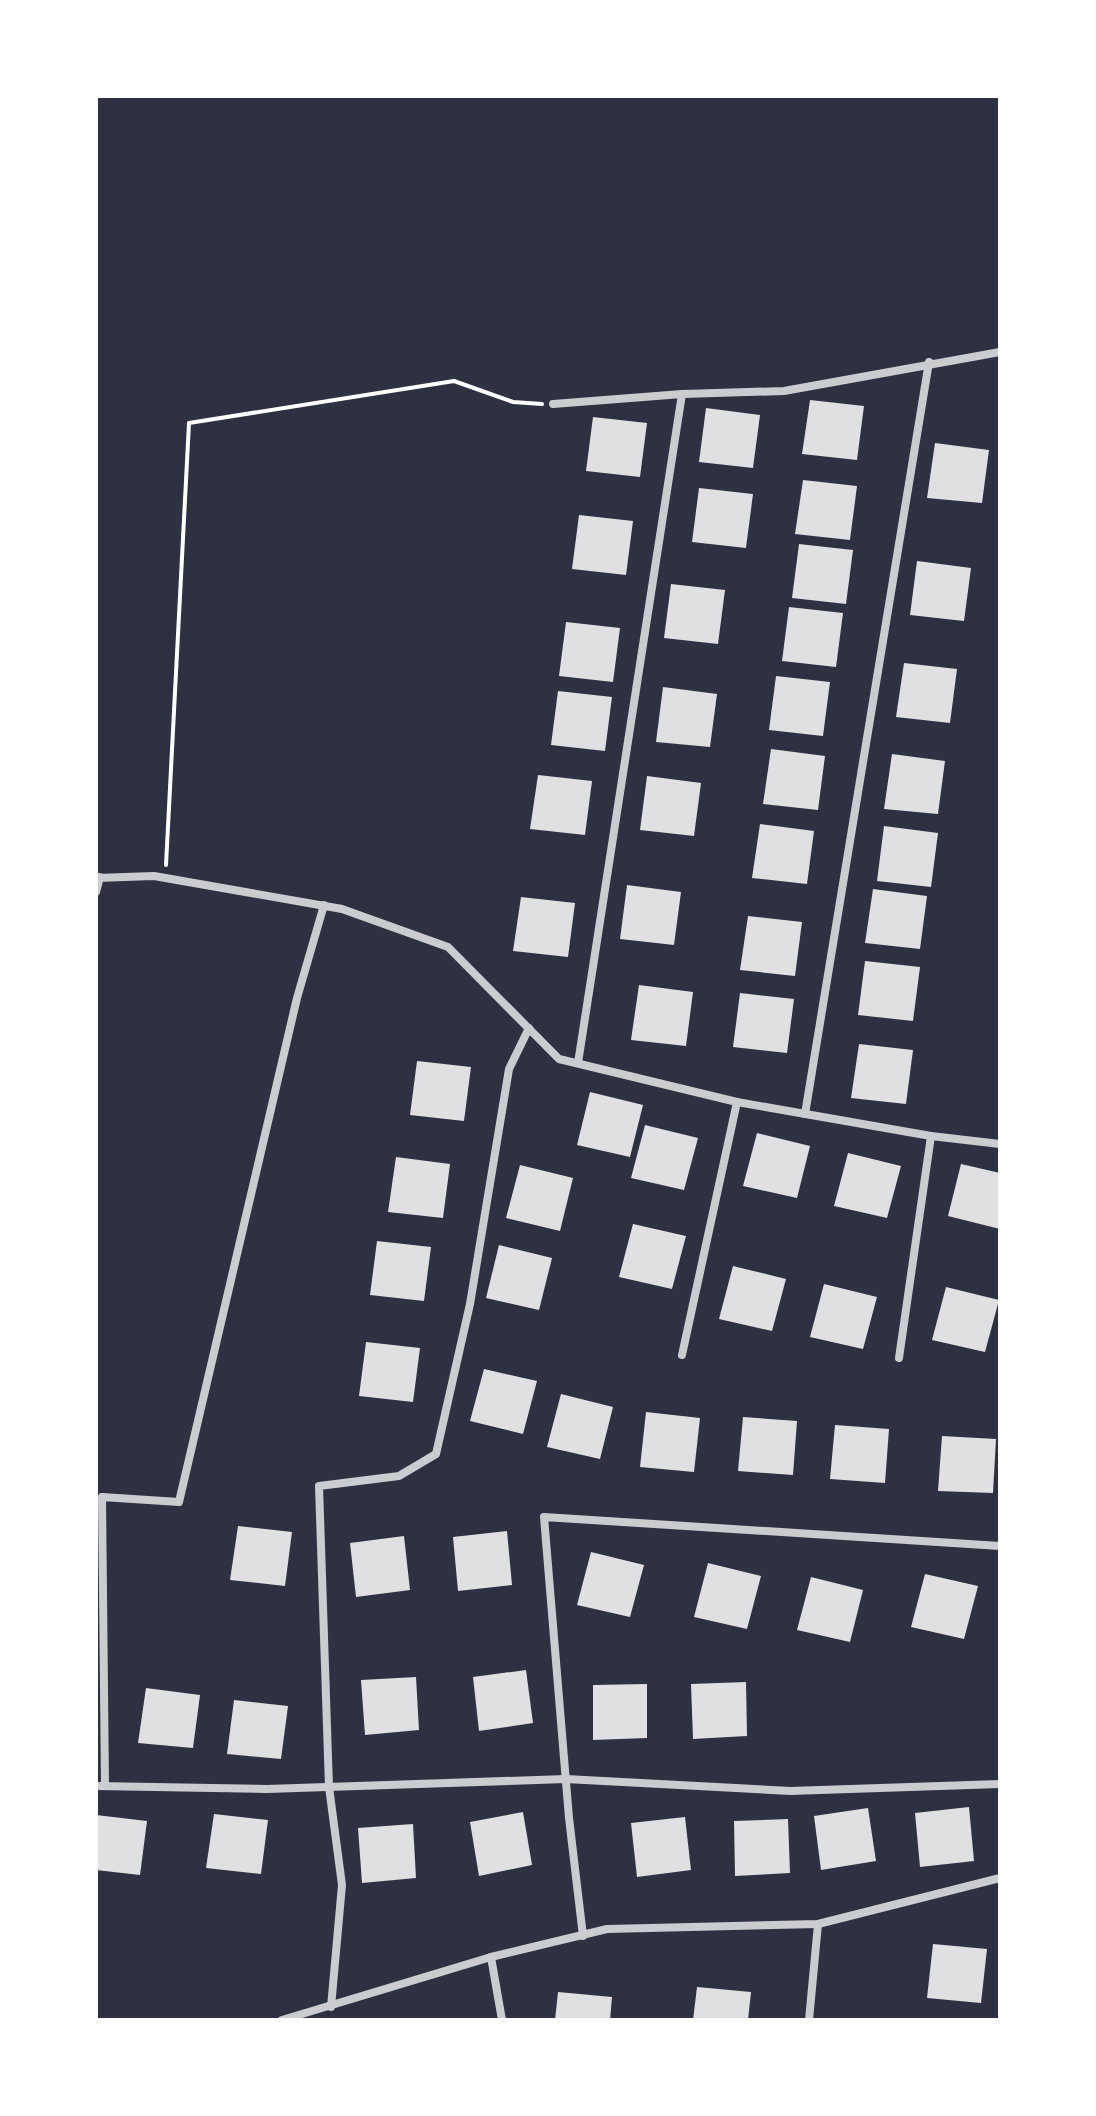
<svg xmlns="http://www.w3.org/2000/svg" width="1096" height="2116" font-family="'Fira Sans Condensed',sans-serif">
<rect width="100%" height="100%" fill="#2d3142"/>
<g fill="#e0e0e3">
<path d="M810,400L864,406L857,460L802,454Z"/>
<path d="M706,408L760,415L753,468L699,462Z"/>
<path d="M593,417L647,423L640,477L586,471Z"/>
<path d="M935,443L989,450L982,503L927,498Z"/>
<path d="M803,480L857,486L850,540L795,534Z"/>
<path d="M699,488L753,494L746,548L692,542Z"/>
<path d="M579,515L633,521L626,575L572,569Z"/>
<path d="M799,544L853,550L846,604L792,598Z"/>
<path d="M917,561L971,568L964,621L910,615Z"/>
<path d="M671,584L725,590L718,644L664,638Z"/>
<path d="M789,607L843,613L836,667L782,661Z"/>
<path d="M566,622L620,628L613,682L559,676Z"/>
<path d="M904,663L957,669L950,723L896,717Z"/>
<path d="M776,676L830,682L823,736L769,730Z"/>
<path d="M663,687L717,694L710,747L656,742Z"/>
<path d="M558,691L612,697L605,751L551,745Z"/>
<path d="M771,749L825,756L818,810L763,804Z"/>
<path d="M892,754L945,761L938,814L884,809Z"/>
<path d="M538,775L592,781L585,835L530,829Z"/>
<path d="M647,776L701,783L694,836L640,830Z"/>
<path d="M760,824L814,831L807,884L752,878Z"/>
<path d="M884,826L938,833L931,887L877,881Z"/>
<path d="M627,885L681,892L674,945L620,939Z"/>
<path d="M873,889L927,896L920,949L865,943Z"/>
<path d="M521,897L575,903L568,957L513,951Z"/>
<path d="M748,916L802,922L795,976L740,970Z"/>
<path d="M865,961L920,967L913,1021L858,1015Z"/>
<path d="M639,985L693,992L686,1046L631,1040Z"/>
<path d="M740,993L794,999L787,1053L733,1047Z"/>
<path d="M859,1044L913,1050L906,1104L851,1098Z"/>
<path d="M417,1061L471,1067L464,1121L410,1115Z"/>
<path d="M590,1092L643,1105L630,1157L577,1145Z"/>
<path d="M645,1125L698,1138L684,1190L631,1178Z"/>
<path d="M757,1133L810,1146L797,1198L743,1186Z"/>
<path d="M848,1153L901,1166L887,1218L834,1206Z"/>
<path d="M396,1157L450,1164L443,1218L388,1212Z"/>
<path d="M961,1164L1000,1173V1229L948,1216Z"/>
<path d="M520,1165L573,1178L560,1231L506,1218Z"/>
<path d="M633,1224L686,1236L672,1289L619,1277Z"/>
<path d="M377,1241L431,1247L424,1301L370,1295Z"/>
<path d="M499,1245L552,1258L539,1310L486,1298Z"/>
<path d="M733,1266L786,1279L772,1331L719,1319Z"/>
<path d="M824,1284L877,1297L863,1349L810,1337Z"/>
<path d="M946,1287L999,1300L985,1352L932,1340Z"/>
<path d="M366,1342L420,1348L413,1402L359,1396Z"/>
<path d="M484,1369L537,1381L523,1434L470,1421Z"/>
<path d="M561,1394L613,1407L600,1459L547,1447Z"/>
<path d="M646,1412L700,1418L694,1472L640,1467Z"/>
<path d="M743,1417L797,1421L793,1475L738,1471Z"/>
<path d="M835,1425L889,1429L885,1483L830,1479Z"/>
<path d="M942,1436L996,1439L993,1493L938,1491Z"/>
<path d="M238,1526L292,1532L285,1586L230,1580Z"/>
<path d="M507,1531L512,1585L458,1591L453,1537Z"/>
<path d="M404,1536L410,1590L356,1597L350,1543Z"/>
<path d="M591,1552L644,1565L630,1617L577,1605Z"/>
<path d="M708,1563L761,1576L747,1629L694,1617Z"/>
<path d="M925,1574L978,1586L964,1639L911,1627Z"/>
<path d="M811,1577L863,1590L850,1642L797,1630Z"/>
<path d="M526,1670L533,1723L479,1731L473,1677Z"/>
<path d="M416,1677L419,1730L365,1735L361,1680Z"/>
<path d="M746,1682L747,1736L693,1739L691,1684Z"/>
<path d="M647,1684V1738L593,1740V1685Z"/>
<path d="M146,1688L200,1695L193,1748L138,1743Z"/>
<path d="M234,1700L288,1706L281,1759L227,1754Z"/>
<path d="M969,1807L974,1861L920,1867L915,1813Z"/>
<path d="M868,1808L876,1861L821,1870L814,1816Z"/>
<path d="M523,1812L532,1865L479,1876L470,1822Z"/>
<path d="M214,1814L268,1820L261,1874L206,1868Z"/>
<path d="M96,1815L147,1821L140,1875L96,1870Z"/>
<path d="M685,1817L691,1870L637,1877L631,1823Z"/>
<path d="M788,1819L790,1873L735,1876L734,1821Z"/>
<path d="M413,1824L416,1878L362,1883L358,1828Z"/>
<path d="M933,1944L987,1949L981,2003L927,1998Z"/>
<path d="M697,1987L751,1992L748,2020H693Z"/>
<path d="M558,1992L612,1997L610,2020H555Z"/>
</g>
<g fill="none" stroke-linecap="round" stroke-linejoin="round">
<path stroke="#fff" stroke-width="4" d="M166,865L189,423L454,381L513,402L542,404"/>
<g stroke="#caccd0" stroke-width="8">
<path d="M553,404L682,394L784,391L1000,352"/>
<path d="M96,878L154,876L342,909L448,947L559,1059L737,1102L931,1136L1000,1144"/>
<path d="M96,892L100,877"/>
<path d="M578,1063L682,394"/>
<path d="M805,1114L929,362"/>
<path d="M682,1355L737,1102"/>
<path d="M899,1358L931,1136"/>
<path d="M96,1786L267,1789L566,1779L790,1791L1000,1784"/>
<path d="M105,1786L102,1497L179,1502L297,998L324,905"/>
<path d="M583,1936L569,1818L544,1517L1000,1546"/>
<path d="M491,1957L502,2020"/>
<path d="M331,2007L342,1885L329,1787L319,1486L399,1476L436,1454L470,1304L509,1069L529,1028"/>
<path d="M282,2020L491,1957L607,1929L818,1924L1000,1878"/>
<path d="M809,2020L818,1924"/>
</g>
</g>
<rect width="1096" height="2116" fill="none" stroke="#ffffff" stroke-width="196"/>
</svg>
